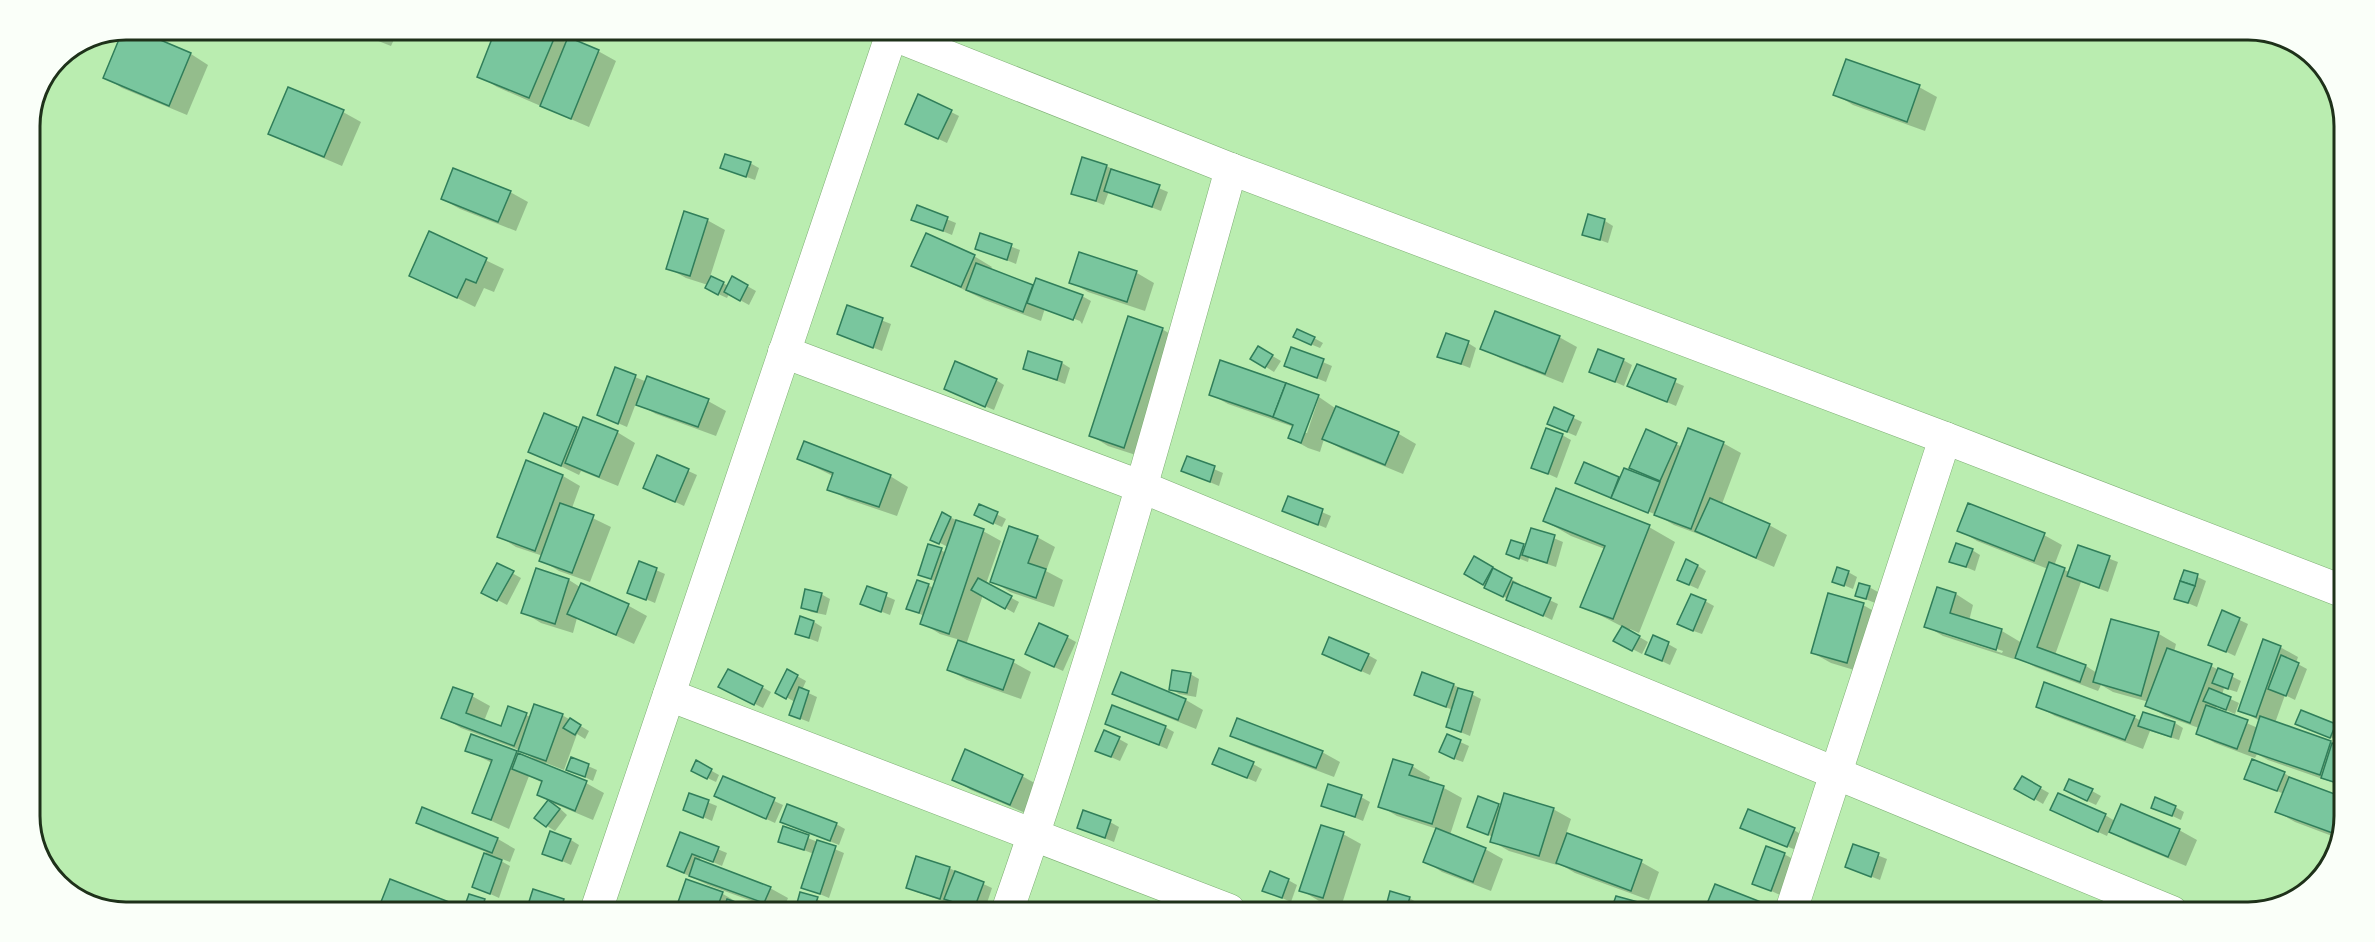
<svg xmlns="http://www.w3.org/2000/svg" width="2375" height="942" font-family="'Fira Sans',sans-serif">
<rect width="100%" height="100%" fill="#baedb0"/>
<g fill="#0003" fill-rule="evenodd">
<path d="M133,30L191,54L208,65L187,115L122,88L105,77L124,31Z"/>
<path d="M353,31H398L391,46Z"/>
<path d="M497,31H543L568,43L598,51L616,61L589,127L497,87L479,76Z"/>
<path d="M1847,61L1919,87L1937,97L1925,131L1853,105L1835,94Z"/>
<path d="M343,112L361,122L342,166L288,143L270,133Z"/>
<path d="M951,112L959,116L947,143L915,128Z"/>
<path d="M750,163L759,168L755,180L722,168Z"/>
<path d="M1106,166L1168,192L1161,211L1109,191L1104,205L1073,193Z"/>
<path d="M510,192L528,202L516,231L460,209L442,199Z"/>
<path d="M917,207L956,223L952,235L913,219Z"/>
<path d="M707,220L725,230L710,277L729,286L733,278L756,291L749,305L729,294L727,298L716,293L708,285L686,278L668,268Z"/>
<path d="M1605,221L1613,226L1608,243L1584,234Z"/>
<path d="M429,233L504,269L494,292L484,288L475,307L411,275Z"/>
<path d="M981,235L1020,250L1016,264L977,248Z"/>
<path d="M1080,254L1137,273L1154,283L1145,311L1088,292L1071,282Z"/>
<path d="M974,256L992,267L990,270L1034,288L1082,296L1091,301L1082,324L1080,321L1045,308L1041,321L985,300L913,265Z"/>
<path d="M848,307L891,324L882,351L838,334Z"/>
<path d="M1162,329L1180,340L1142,457L1108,446L1090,435Z"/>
<path d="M1559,337L1577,347L1563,383L1500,358L1482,348Z"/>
<path d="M1314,338L1323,343L1320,348L1303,341Z"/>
<path d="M1468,343L1476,348L1470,368L1439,356Z"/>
<path d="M1259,348L1281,361L1274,372L1252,358Z"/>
<path d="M1292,349L1332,366L1326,382L1286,366Z"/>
<path d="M1623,360L1632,365L1624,386L1591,371Z"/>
<path d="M1221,362L1303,433H1307L1319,397L1335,408L1399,434L1416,444L1403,474L1342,449L1324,439L1320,452L1308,448L1290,438L1294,427L1228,404L1210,394Z"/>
<path d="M1062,363L1070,368L1065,384L1025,369Z"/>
<path d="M1638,366L1684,386L1676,406L1629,386Z"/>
<path d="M616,369L647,382L708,401L726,411L716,436L656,414L636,403L627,427L599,415Z"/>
<path d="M996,380L1004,385L994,410L954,393Z"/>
<path d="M1555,409L1582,422L1576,436L1557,428Z"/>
<path d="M576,428L580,430L617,432L635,443L618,486L581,471L579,475L530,451Z"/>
<path d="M1562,435L1571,440L1557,478L1533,467Z"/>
<path d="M1723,443L1741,453L1722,504L1769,525L1787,535L1774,567L1709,538L1674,525L1657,515L1586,487L1585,464L1621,479H1648V477L1631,467L1676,444L1682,447Z"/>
<path d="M658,457L697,475L684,506L654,492Z"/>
<path d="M1188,458L1223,473L1219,486L1183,471Z"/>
<path d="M799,459L890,476L908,487L897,516L847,499L829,489L833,476Z"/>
<path d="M526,462L563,476L580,486L572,508L611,527L590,582L559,571L541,560L543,556L516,547L498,536Z"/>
<path d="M1289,498L1331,516L1326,528L1284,511Z"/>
<path d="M980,506L1006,519L1002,527L984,519Z"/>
<path d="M942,514L983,531L1001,541L986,584L1019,602L1014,613L983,595L966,645L1013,662L1031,672L1021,699L967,680L949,670L960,640L940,634L922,623L924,616L908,608L918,581L934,588L936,582L919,574L941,550L946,553L948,547L932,539Z"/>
<path d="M1545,521L1649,527L1675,542L1639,633L1630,629L1629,631L1648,642L1642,654L1615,640L1623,627L1582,606L1605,549L1571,536Z"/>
<path d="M1532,529L1563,542L1556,567L1529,558L1528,562L1508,554L1523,546L1526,547Z"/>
<path d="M1959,530L2044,535L2062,545L2054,566L2070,572L2079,547L2118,562L2108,592L2081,582L2055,655L2086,666L2097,673L2159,634L2176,644L2174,652L2211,666L2241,681L2237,692L2224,688L2222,695L2239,703L2235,714L2217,706L2216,710L2258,728L2260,721L2240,710L2280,647L2298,657L2296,663L2307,669L2295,700L2285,695L2275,723L2340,748V785L2268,760L2257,754L2255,758L2215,743L2197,733L2199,728L2165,716L2147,705L2149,702L2113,692L2101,685L2098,691L2035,667L2015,656L2014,659L1943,636L1926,626L1956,594L1973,605L1969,621L2002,631L2022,643L2048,569L1977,541ZM1943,631L2003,651L2002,653L1943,634Z"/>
<path d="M1037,537L1055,547L1046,571L1063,580L1054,607L1010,592L992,581Z"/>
<path d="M1972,550L1980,555L1975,571L1951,561Z"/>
<path d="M1475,559L1520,584L1519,586L1558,604L1552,620L1494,592L1466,574Z"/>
<path d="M640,563L665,574L655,603L629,592Z"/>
<path d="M498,565L521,578L507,605L483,592Z"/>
<path d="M1698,566L1706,571L1698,589L1687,584Z"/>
<path d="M2185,571L2206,581L2197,607L2176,598Z"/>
<path d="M1848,572L1857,577L1853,589L1834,581Z"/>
<path d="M569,580L580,587L581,585L629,606L647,616L634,644L577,618L573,633L541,623L523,612Z"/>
<path d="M1869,587L1878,592L1875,603L1856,595Z"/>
<path d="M868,588L895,600L890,615L862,604Z"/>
<path d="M821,594L830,599L826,615L811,612L803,607Z"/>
<path d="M1705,601L1714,606L1702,634L1688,629Z"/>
<path d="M1863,605L1881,615L1864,673L1831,663L1813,653Z"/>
<path d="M2223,612L2248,624L2235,656L2210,644Z"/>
<path d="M814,622L822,627L818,642L797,634Z"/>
<path d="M1067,637L1076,642L1063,671L1036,659Z"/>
<path d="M1668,644L1677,649L1670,665L1647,654Z"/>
<path d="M1368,655L1377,660L1370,675L1332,658Z"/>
<path d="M788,671L806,681L802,690L817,697L809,722L791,715L795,702L777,692Z"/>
<path d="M1122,674L1186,700L1203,710L1196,729L1132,703L1114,693Z"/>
<path d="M1190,674L1199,679L1196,697L1179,694L1171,689Z"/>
<path d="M1454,685L1481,699L1470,736L1448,727L1453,710L1425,699Z"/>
<path d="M762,687L771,692L763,708L729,691Z"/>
<path d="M472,696L490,706L484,721L502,728L526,715L531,717L562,715L589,731L585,739L577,734L564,770L546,763L545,766L586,783L604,793L593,820L555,804L567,815L555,831L547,826L549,801L538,795L543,783L529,776L509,829L474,813L492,763L467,750L516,752L537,763L538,761L519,750L461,728L443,717Z"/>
<path d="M2037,706L2134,717L2141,721L2175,723L2183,728L2179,740L2150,731L2143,749L2055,716Z"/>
<path d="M1107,723L1165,727L1174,732L1167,749Z"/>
<path d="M2297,723L2335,725L2341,728V738L2339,741Z"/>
<path d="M1232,735L1322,752L1340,762L1334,777L1250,745Z"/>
<path d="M1447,736L1469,746L1463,762L1449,757Z"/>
<path d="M1119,739L1128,744L1120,761L1106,755Z"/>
<path d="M572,759L597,770L593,781L568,769Z"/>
<path d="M696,762L719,775L716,782L701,775Z"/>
<path d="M1214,764H1253L1262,769L1256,782Z"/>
<path d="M1412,766L1430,777L1428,783L1444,788L1462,798L1450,835L1485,849L1503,859L1491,891L1442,872L1425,861L1437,829L1397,816L1380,806Z"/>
<path d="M2284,773L2292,778V780L2340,797V839L2295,822L2277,812L2284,794L2246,778Z"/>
<path d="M1022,776L1040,786L1028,814L971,790L954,779Z"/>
<path d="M723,778L783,805L775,823L716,796Z"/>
<path d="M2023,778L2049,793L2043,804L2016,788Z"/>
<path d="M2092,791L2101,796L2096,805L2074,795Z"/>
<path d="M690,795L717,806L712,821L685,809Z"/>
<path d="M1361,797L1370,802L1363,821L1323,805Z"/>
<path d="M1479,798L1502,807L1553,809L1571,819L1566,834L1641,862L1659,872L1649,900L1575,873L1558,863L1557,865L1509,851L1492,841L1493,837L1469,826Z"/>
<path d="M2153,807H2175L2184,812L2181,820Z"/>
<path d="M422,809L498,839L515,849L510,862L502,859L501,861L510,866L499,898L473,886L486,852L435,832L417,822Z"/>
<path d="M2061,815H2105L2115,821L2179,830L2197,840L2186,866L2129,842L2109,831L2107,836Z"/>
<path d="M782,822L836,824L845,829L839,845Z"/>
<path d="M1110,822L1119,827L1114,842L1079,828Z"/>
<path d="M784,828L844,853L829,898L803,887L814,854L780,841Z"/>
<path d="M1742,828L1794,830L1802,835L1796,850Z"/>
<path d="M681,834L727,853L722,866L701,857L699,861L770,888L788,898L784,908H771L708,885L668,866Z"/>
<path d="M1343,834L1361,844L1341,907L1319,901L1301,890Z"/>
<path d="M571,840L579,845L571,865L544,853Z"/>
<path d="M1854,846L1887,859L1880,880L1847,867Z"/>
<path d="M1784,854L1793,859L1780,895L1754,883Z"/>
<path d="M949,868L992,888L985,909H969L949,900V903L916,892L907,887Z"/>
<path d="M1288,880L1297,885L1291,902L1264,890Z"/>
<path d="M687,881L723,894L747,908H677Z"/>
<path d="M1409,898L1418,903L1416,910H1387Z"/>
<path d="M817,899L825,904L824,909L811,908L799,903Z"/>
<path d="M563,900L572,905L571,908H529Z"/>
<path d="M484,901L497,908H465Z"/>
</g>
<g fill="#79c69e" stroke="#307e5a" stroke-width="1.5">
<path d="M127,30H137L191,53L169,106L103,78L122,32Z"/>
<path d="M495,31H548L556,34L529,98L477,77Z"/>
<path d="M568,37L599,50L571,119L540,106Z"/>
<path d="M1846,59L1920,85L1907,122L1833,95Z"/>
<path d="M288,87L344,110L324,157L268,134Z"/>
<path d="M918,94L952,110L938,139L905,124Z"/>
<path d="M725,154L751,162L746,177L720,168Z"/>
<path d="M1082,157L1107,165L1096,201L1071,194Z"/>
<path d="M453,168L511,191L498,222L441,199Z"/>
<path d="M1111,169L1160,185L1152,207L1104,191Z"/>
<path d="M917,205L948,217L943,231L911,220Z"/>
<path d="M684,211L708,219L690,276L666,269Z"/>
<path d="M1588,214L1605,219L1600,240L1582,235Z"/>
<path d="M429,231L487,258L476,283L466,279L457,298L409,276Z"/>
<path d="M926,233L975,255L961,287L911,266Z"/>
<path d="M980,233L1012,244L1007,260L975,249Z"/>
<path d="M1079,252L1137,271L1127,302L1069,283Z"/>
<path d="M976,263L1033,285L1023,312L966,290Z"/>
<path d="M711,276L724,282L718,295L705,288Z"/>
<path d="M732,276L748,285L740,301L724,292Z"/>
<path d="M1036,278L1083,295L1073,320L1027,303Z"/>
<path d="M847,305L883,318L873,348L837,334Z"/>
<path d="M1495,311L1560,336L1545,374L1480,349Z"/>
<path d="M1128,316L1163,328L1124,448L1089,436Z"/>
<path d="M1297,329L1315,337L1311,345L1293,337Z"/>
<path d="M1446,333L1469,341L1461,364L1437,357Z"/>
<path d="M1258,346L1273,355L1265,368L1250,359Z"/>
<path d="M1291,347L1324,359L1317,378L1284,366Z"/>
<path d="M1598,349L1624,359L1615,382L1589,372Z"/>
<path d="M1028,351L1062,362L1057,380L1023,369Z"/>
<path d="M1220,360L1286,383L1273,417L1209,395Z"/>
<path d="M955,361L997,379L985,407L944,389Z"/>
<path d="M1637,364L1676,379L1667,402L1627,386Z"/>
<path d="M615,367L636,375L618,424L597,415Z"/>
<path d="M647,376L709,399L698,427L636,405Z"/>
<path d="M1286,383L1319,395L1301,443L1288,438L1293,425L1273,417Z"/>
<path d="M1336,406L1399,432L1385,465L1322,439Z"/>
<path d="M1554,407L1574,416L1567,432L1547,424Z"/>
<path d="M544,413L577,427L561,466L528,452Z"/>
<path d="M583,417L618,431L599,477L565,463Z"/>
<path d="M1546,428L1563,434L1548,474L1531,468Z"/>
<path d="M1688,428L1724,442L1691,529L1654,515Z"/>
<path d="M1646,429L1677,443L1660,481L1629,468Z"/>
<path d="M804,441L891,475L879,507L827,490L833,473L797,459Z"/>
<path d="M657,455L689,469L675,502L643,488Z"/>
<path d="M1187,456L1215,466L1210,482L1181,471Z"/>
<path d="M526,460L563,475L535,551L497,537Z"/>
<path d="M1584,462L1619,477L1611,498L1575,483Z"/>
<path d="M1624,468L1660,482L1648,513L1611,498Z"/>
<path d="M1556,488L1650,525L1613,619L1580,607L1605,546L1543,521Z"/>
<path d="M1288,496L1323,509L1318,525L1282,511Z"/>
<path d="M1710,498L1770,524L1756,558L1695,531Z"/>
<path d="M560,503L594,515L572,573L539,561Z"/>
<path d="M1968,503L2045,533L2034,561L1957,531Z"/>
<path d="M979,504L998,512L993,524L974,515Z"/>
<path d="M942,512L951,517L939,544L930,540Z"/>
<path d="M956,520L984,529L949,634L920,624Z"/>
<path d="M1009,526L1038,536L1028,563L1046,569L1036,598L990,582Z"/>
<path d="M1531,528L1555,535L1547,563L1522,555Z"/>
<path d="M1511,540L1524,544L1519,559L1506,554Z"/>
<path d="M1956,543L1973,549L1966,567L1949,562Z"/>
<path d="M928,544L942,548L931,579L918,575Z"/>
<path d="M2078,545L2110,556L2099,588L2067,576Z"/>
<path d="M1474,556L1493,567L1483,585L1464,574Z"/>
<path d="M1686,559L1698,565L1689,585L1677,580Z"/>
<path d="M639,561L657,568L646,600L627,593Z"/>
<path d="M2049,562L2065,568L2037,647L2086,665L2080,682L2015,658Z"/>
<path d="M497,563L514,571L497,601L481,593Z"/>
<path d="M1837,567L1849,571L1844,586L1832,582Z"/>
<path d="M536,568L569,579L555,624L521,613Z"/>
<path d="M1493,568L1512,578L1503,597L1484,588Z"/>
<path d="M2184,570L2198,574L2195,586L2180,581Z"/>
<path d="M978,578L1012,596L1005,609L971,590Z"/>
<path d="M917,580L929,584L919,613L906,609Z"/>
<path d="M2180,581L2195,586L2188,603L2174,599Z"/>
<path d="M1513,582L1551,598L1543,616L1506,600Z"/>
<path d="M581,583L629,604L616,635L567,614Z"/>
<path d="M1859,583L1870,586L1866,599L1855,596Z"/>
<path d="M867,586L887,593L881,612L860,604Z"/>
<path d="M1937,587L1956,593L1950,613L2002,629L1996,650L1924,627Z"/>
<path d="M805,589L822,593L817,612L801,608Z"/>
<path d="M1828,593L1864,603L1847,663L1811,653Z"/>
<path d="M1691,594L1706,600L1693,631L1677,624Z"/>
<path d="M2222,610L2240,618L2226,652L2208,645Z"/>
<path d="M800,616L814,621L809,638L795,634Z"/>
<path d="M2111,619L2159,632L2141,696L2093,682Z"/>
<path d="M1039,623L1068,636L1054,667L1025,654Z"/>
<path d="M1622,626L1640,636L1632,651L1613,641Z"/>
<path d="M1653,635L1669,642L1662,661L1645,654Z"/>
<path d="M1329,637L1369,654L1361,671L1322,654Z"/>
<path d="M2263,639L2281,646L2256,717L2238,711Z"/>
<path d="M958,640L1014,660L1003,690L947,670Z"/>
<path d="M2167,648L2212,664L2190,723L2145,706Z"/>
<path d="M2281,655L2299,663L2286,696L2268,689Z"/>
<path d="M2218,668L2233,674L2228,689L2212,683Z"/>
<path d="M728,669L763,686L754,705L718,687Z"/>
<path d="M787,669L798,675L786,699L775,693Z"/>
<path d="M1172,670L1191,673L1187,693L1169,690Z"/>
<path d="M1121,672L1186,699L1178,720L1112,694Z"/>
<path d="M1422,672L1454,684L1446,707L1414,695Z"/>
<path d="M2044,682L2135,716L2125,740L2036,707Z"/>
<path d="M453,687L473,694L466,713L501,726L508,706L527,713L514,746L441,718Z"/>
<path d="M799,687L809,691L800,719L789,715Z"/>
<path d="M1458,688L1473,692L1461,732L1446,727Z"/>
<path d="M2209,688L2231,697L2226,710L2203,701Z"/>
<path d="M534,704L563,714L546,761L518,751Z"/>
<path d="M1112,705L1166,726L1159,745L1105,724Z"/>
<path d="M2206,705L2248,720L2237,749L2196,734Z"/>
<path d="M2301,710L2336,724L2330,738L2295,724Z"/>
<path d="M2143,712L2175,722L2171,737L2138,726Z"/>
<path d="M2260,716L2331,741L2320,775L2249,751Z"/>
<path d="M570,718L581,725L575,735L563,728Z"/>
<path d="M1237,718L1323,751L1316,768L1230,736Z"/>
<path d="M1104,730L1120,737L1111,757L1095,751Z"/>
<path d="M471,734L517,751L491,820L472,813L492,760L465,751Z"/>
<path d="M1447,734L1461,740L1454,759L1439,752Z"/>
<path d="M2332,743L2340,746V784L2321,778Z"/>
<path d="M1219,748L1254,762L1247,778L1212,764Z"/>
<path d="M965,749L1023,775L1010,805L952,780Z"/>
<path d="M518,753L587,781L575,811L537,795L542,781L512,769Z"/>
<path d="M571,757L589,764L585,777L566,770Z"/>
<path d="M1393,759L1413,765L1409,775L1444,786L1432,824L1378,807Z"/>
<path d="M2252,759L2285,772L2277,791L2244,779Z"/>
<path d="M696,760L712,769L707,779L691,771Z"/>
<path d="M723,776L775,798L766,819L714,796Z"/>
<path d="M2022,776L2041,787L2034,800L2014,789Z"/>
<path d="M2289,777L2340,796V829L2338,835L2275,812Z"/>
<path d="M2069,779L2093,789L2087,801L2064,790Z"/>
<path d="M1328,784L1362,795L1355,817L1321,806Z"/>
<path d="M689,793L709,800L703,818L683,810Z"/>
<path d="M1504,793L1554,808L1539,856L1490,842Z"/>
<path d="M2058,793L2106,814L2098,832L2050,810Z"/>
<path d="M1478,796L1499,804L1488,835L1467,827Z"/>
<path d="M2155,797L2176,806L2172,816L2151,808Z"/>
<path d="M548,800L560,809L546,827L534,818Z"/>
<path d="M787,804L837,823L830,841L780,822Z"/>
<path d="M2121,804L2180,829L2168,857L2109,832Z"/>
<path d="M422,807L498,838L492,853L416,823Z"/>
<path d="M1748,809L1795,828L1787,847L1740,828Z"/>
<path d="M1083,810L1111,820L1105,838L1077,828Z"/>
<path d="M1321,825L1344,832L1323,898L1299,891Z"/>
<path d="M783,826L809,835L804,850L778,842Z"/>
<path d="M1436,828L1486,848L1473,882L1423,862Z"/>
<path d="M550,831L571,839L562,861L542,854Z"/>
<path d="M680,832L719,847L713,862L692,854L684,873L667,866Z"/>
<path d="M1567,833L1642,860L1631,891L1556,863Z"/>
<path d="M817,840L836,846L820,894L801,888Z"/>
<path d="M1853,844L1879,853L1871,877L1845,867Z"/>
<path d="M1766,846L1785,853L1771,891L1752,884Z"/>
<path d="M484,853L502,860L490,894L472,887Z"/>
<path d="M916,856L950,867L940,899L906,888Z"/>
<path d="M695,858L771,887L764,903L689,876Z"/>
<path d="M955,871L984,882L974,909L944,899Z"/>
<path d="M1270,871L1289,879L1282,898L1262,891Z"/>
<path d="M390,879L462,907V908L379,907Z"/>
<path d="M686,879L723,892L717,908H676Z"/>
<path d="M1715,884L1771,906L1769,911H1704Z"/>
<path d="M533,889L564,899L561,908H527Z"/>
<path d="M1390,891L1410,897L1406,910H1385Z"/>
<path d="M800,892L818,897L814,908L797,903Z"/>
<path d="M469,894L485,899L482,908H464Z"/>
<path d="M1616,896L1649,905L1647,911L1611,910Z"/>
<path d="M727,899L752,908H724Z"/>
</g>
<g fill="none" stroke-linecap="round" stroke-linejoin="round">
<g stroke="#7eae74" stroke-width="33">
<g id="street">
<path d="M886,32L1231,169L1945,438L2342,591"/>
<path d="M784,352L1142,487L2172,912"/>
<path d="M669,695L1229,910"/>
<path d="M597,908L892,33"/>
<path d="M1008,909C1093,666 1162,417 1231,169"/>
<path d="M1791,911L1945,438"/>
</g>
</g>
<use href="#street" stroke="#fff" stroke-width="32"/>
</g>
<path d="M0 0H2375V942H0ZM126 40H2248A86 86 0 0 1 2334 126V816A86 86 0 0 1 2248 902H126A86 86 0 0 1 40 816V126A86 86 0 0 1 126 40Z" fill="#fafff9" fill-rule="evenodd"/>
<path fill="none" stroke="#1e311a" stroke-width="3" d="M126 40H2248A86 86 0 0 1 2334 126V816A86 86 0 0 1 2248 902H126A86 86 0 0 1 40 816V126A86 86 0 0 1 126 40Z"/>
</svg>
